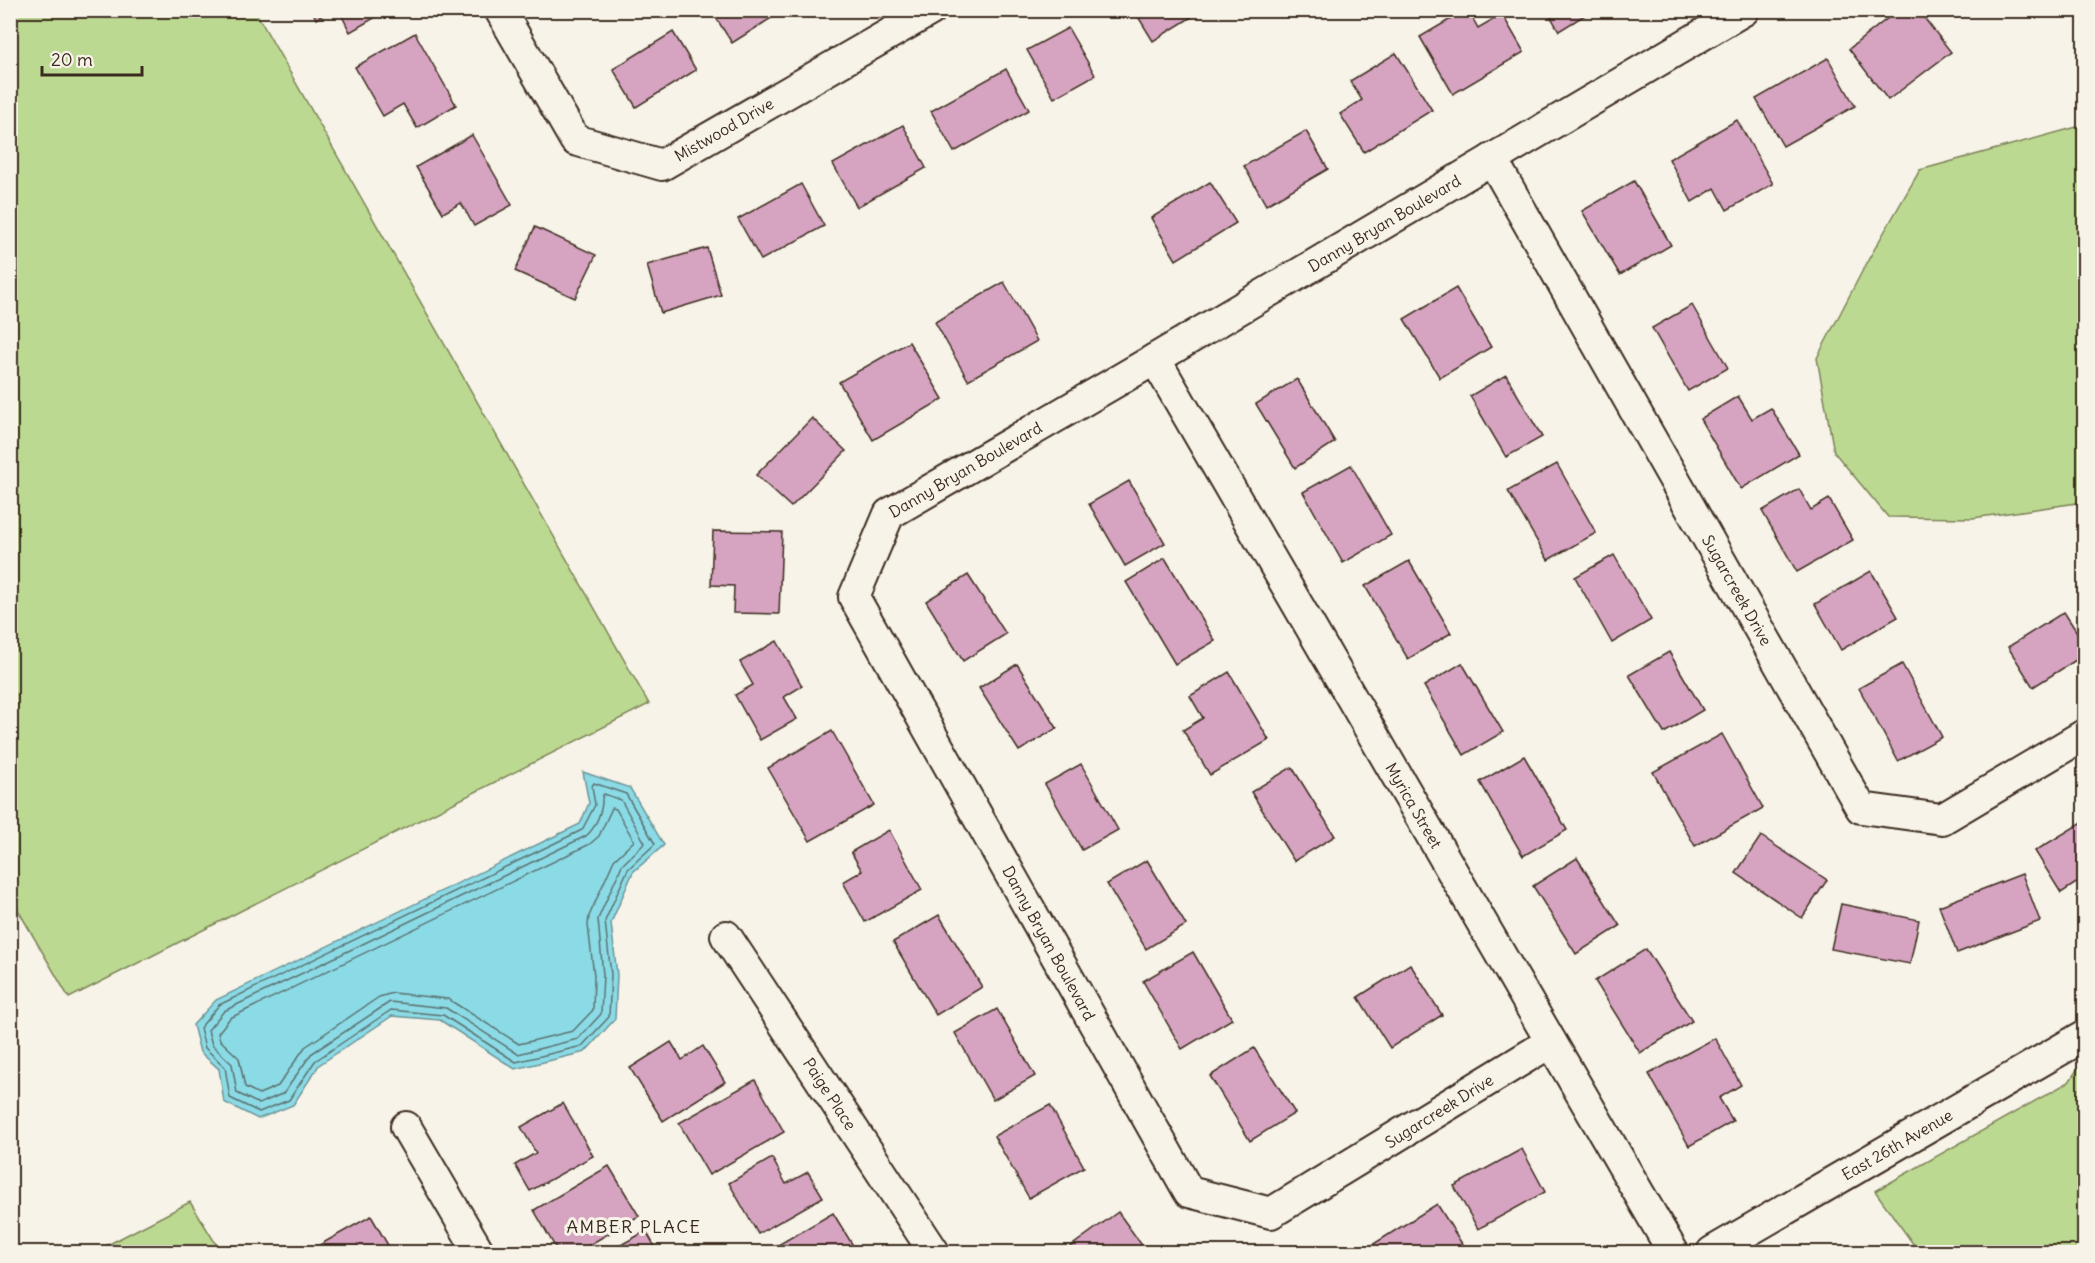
<svg xmlns="http://www.w3.org/2000/svg" width="2095" height="1263" font-family="Delius,sans-serif">
<rect width="100%" height="100%" fill="#f7f3e8"/>
<filter id="ink" filterUnits="userSpaceOnUse"><feTurbulence type="fractalNoise" baseFrequency=".0167" numOctaves="2"/><feDisplacementMap in="SourceGraphic" scale="12" xChannelSelector="R" yChannelSelector="G"/><feConvolveMatrix kernelMatrix="1 2 1 2 8 2 1 2 1" color-interpolation-filters="sRGB"/></filter>
<g filter="url(#ink)">
<g fill="#bcd991" stroke="#7c8258" stroke-width="1.5">
<path d="M10,11H255L649,704L69,998L11,898Z"/>
<path d="M2084,125V502L1973,518L1888,517L1834,452L1817,358L1867,262L1920,170Z"/>
<path d="M2084,1059V1252H1919L1875,1191L2069,1082Z"/>
<path d="M190,1202L221,1252H94Z"/>
</g>
<path fill="#8bdbe7" stroke="#6b9497" stroke-width="1.5" d="M583,772L630,788L664,845L633,872L611,923L617,975L615,1019L585,1052L515,1069L440,1020L392,1016L319,1065L293,1105L258,1119L224,1102L219,1069L200,1052L193,1025L216,1000L580,824L589,803Z"/>
<g fill="none" stroke-linecap="round" stroke-linejoin="round">
<g stroke="#5b716e" stroke-width="1.5">
<path d="M594,783L626,794L655,844L628,869L605,921L611,975L609,1017L582,1046L516,1062L443,1015L391,1010L315,1061L289,1100L259,1112L230,1098L225,1067L205,1048L200,1028L219,1005L582,830L595,805L592,786Z"/>
<path d="M604,794L621,800L645,843L622,865L598,919L603,975L601,1014L578,1039L518,1054L446,1008L390,1002L311,1054L284,1093L259,1104L237,1093L232,1064L212,1045L208,1030L224,1011L586,836C596,828 603,809 602,797Z"/>
<path d="M612,808L616,809L634,841L614,860L589,916L588,925L594,976L593,1010L573,1031L519,1044L448,999L393,993L379,997L305,1047L278,1086L259,1094L245,1087L239,1058L220,1040L218,1033L230,1018L590,844L599,836Z"/>
</g>
</g>
<g fill="#d6a4c1" stroke="#3b2a1e" stroke-width="1.5">
<path d="M312,10H331L316,19Z"/>
<path d="M339,10H388L350,32Z"/>
<path d="M711,10H784L732,43Z"/>
<path d="M1134,10H1203L1153,41Z"/>
<path d="M1466,10H1468L1478,28L1502,14L1524,52L1453,94L1420,37Z"/>
<path d="M1547,10H1593L1559,31Z"/>
<path d="M1898,10H1918L1951,52L1888,100L1849,49Z"/>
<path d="M1068,28L1095,75L1054,98L1027,50Z"/>
<path d="M673,32L696,70L636,107L613,69Z"/>
<path d="M415,33L456,105L417,128L403,104L383,116L355,67Z"/>
<path d="M1396,53L1432,110L1364,152L1340,114L1362,100L1350,81Z"/>
<path d="M1828,58L1855,106L1783,146L1756,99Z"/>
<path d="M1006,69L1029,110L954,152L931,111Z"/>
<path d="M1737,120L1773,184L1727,210L1715,188L1692,202L1669,159Z"/>
<path d="M903,125L926,168L857,207L833,164Z"/>
<path d="M1306,131L1328,169L1266,205L1244,166Z"/>
<path d="M472,135L512,205L474,226L461,203L443,213L416,167Z"/>
<path d="M1634,181L1671,245L1620,275L1582,211Z"/>
<path d="M1210,182L1236,223L1176,260L1151,218Z"/>
<path d="M801,184L824,226L761,260L738,219Z"/>
<path d="M535,227L596,255L575,298L515,271Z"/>
<path d="M707,248L721,295L661,313L647,265Z"/>
<path d="M1004,282L1037,341L968,380L935,322Z"/>
<path d="M1456,288L1491,347L1440,378L1404,319Z"/>
<path d="M1692,305L1728,368L1688,391L1652,328Z"/>
<path d="M909,342L943,399L873,440L839,382Z"/>
<path d="M1506,375L1542,437L1506,457L1470,396Z"/>
<path d="M1297,379L1335,442L1295,468L1256,404Z"/>
<path d="M1738,396L1752,419L1771,408L1799,454L1741,489L1700,419Z"/>
<path d="M812,418L846,451L791,507L756,475Z"/>
<path d="M1557,464L1596,533L1548,560L1508,491Z"/>
<path d="M1351,465L1391,535L1343,563L1303,492Z"/>
<path d="M1129,481L1165,543L1125,566L1089,504Z"/>
<path d="M1799,489L1811,510L1829,499L1853,540L1797,572L1762,511Z"/>
<path d="M713,531L782,532L779,614L733,613L734,586L711,585Z"/>
<path d="M1614,555L1651,620L1612,643L1575,577Z"/>
<path d="M1165,558L1215,641L1175,664L1126,582Z"/>
<path d="M1409,561L1451,633L1408,659L1365,586Z"/>
<path d="M1871,571L1898,617L1841,650L1815,604Z"/>
<path d="M968,575L1006,634L963,661L926,601Z"/>
<path d="M2064,612L2084,643V655L2033,687L2008,647Z"/>
<path d="M777,641L802,686L784,697L797,719L760,740L735,695L753,685L740,662Z"/>
<path d="M1669,652L1703,710L1664,733L1629,675Z"/>
<path d="M1462,663L1503,732L1464,755L1424,686Z"/>
<path d="M1017,664L1057,728L1019,751L979,688Z"/>
<path d="M1902,664L1942,737L1898,761L1859,688Z"/>
<path d="M1229,672L1269,740L1210,775L1183,730L1203,718L1190,696Z"/>
<path d="M832,731L874,805L810,841L768,768Z"/>
<path d="M1722,734L1763,808L1695,846L1653,772Z"/>
<path d="M1524,756L1567,830L1523,856L1480,782Z"/>
<path d="M1081,764L1118,830L1082,850L1045,784Z"/>
<path d="M1292,767L1335,836L1294,861L1251,792Z"/>
<path d="M2084,821V878L2061,893L2035,851Z"/>
<path d="M889,830L922,890L865,922L843,882L862,871L851,852Z"/>
<path d="M1761,836L1827,880L1802,918L1736,873Z"/>
<path d="M1577,858L1620,926L1576,954L1533,886Z"/>
<path d="M1147,860L1186,925L1146,949L1107,884Z"/>
<path d="M2022,874L2040,921L1957,953L1939,906Z"/>
<path d="M1841,904L1919,920L1910,964L1831,949Z"/>
<path d="M939,915L982,987L936,1015L893,942Z"/>
<path d="M1646,949L1692,1021L1640,1053L1595,981Z"/>
<path d="M1193,952L1232,1019L1182,1049L1143,981Z"/>
<path d="M1410,964L1442,1015L1390,1048L1358,997Z"/>
<path d="M997,1009L1035,1076L993,1100L955,1033Z"/>
<path d="M1715,1038L1741,1085L1719,1098L1733,1121L1689,1146L1649,1074Z"/>
<path d="M671,1042L682,1060L703,1046L725,1082L663,1121L630,1068Z"/>
<path d="M1254,1048L1295,1113L1250,1141L1210,1076Z"/>
<path d="M755,1080L784,1132L709,1175L679,1123Z"/>
<path d="M563,1103L593,1156L530,1191L515,1165L536,1153L521,1127Z"/>
<path d="M1050,1105L1084,1167L1029,1198L994,1136Z"/>
<path d="M1522,1149L1545,1192L1478,1229L1454,1186Z"/>
<path d="M772,1158L786,1184L808,1172L823,1197L758,1234L729,1183Z"/>
<path d="M609,1166L639,1216L577,1252H558L534,1210Z"/>
<path d="M1437,1204L1464,1247L1455,1252H1373L1369,1247Z"/>
<path d="M1118,1212L1146,1251L1063,1252Z"/>
<path d="M833,1213L857,1252H766Z"/>
<path d="M371,1216L392,1252H307Z"/>
<path d="M646,1231L658,1252H608Z"/>
</g>
<g fill="none" stroke-linecap="round" stroke-linejoin="round">
<g stroke="#3b2a1e" stroke-width="34">
<g id="street">
<path id="s1" d="M500,10L575,140L662,165L931,10"/>
<path id="s2" d="M1492,159L1861,808L1942,819L2084,735"/>
<path id="s3" d="M1155,359L1673,1252"/>
<path id="s4" d="M726,936L934,1252"/>
<path id="s5" d="M1551,1042L1271,1213L1189,1192L854,597L889,514L1155,359L1744,10"/>
<path d="M406,1127L479,1252"/>
<path id="s6" d="M1712,1252L2084,1036"/>
</g>
</g>
<use href="#street" stroke="#f7f3e8" stroke-width="30"/>
</g>
</g>
<g text-anchor="middle" stroke-width="6" stroke-linejoin="round" paint-order="stroke">
<g font-size="16" fill="#3b2a1e" stroke="#f7f3e8">
<text dy="6" stroke="none"><textPath href="#s1" startOffset="312">Mistwood Drive</textPath></text>
<text dy="6" stroke="none"><textPath href="#s5" startOffset="1760">Danny Bryan Boulevard</textPath></text>
<text dy="6" stroke="none"><textPath href="#s5" startOffset="1274">Danny Bryan Boulevard</textPath></text>
<text dy="6" stroke="none"><textPath href="#s2" startOffset="496">Sugarcreek Drive</textPath></text>
<text dy="6" stroke="none"><textPath href="#s3" startOffset="516">Myrica Street</textPath></text>
<text transform="translate(1049 943) rotate(61)" y="6">Danny Bryan Boulevard</text>
<text dy="6" stroke="none"><textPath href="#s4" startOffset="189">Paige Place</textPath></text>
<text transform="translate(1439 1111) rotate(-32)" y="6">Sugarcreek Drive</text>
<text dy="6" stroke="none"><textPath href="#s6" startOffset="214">East 26th Avenue</textPath></text>
</g>
<g font-size="18" letter-spacing="1.5" fill="#3b2a1e" stroke="#f7f3e8">
<text x="634" y="1233">AMBER PLACE</text>
</g>
</g>
<rect width="2095" height="1263" fill="none" stroke="#f7f3e8" stroke-width="36"/>
<rect x="18" y="18" width="2059" height="1227" fill="none" stroke="#3b2a1e" stroke-width="2" filter="url(#ink)"/>
<path d="M42 66v9h100v-9" fill="none" stroke="#3b2a1e" stroke-width="3"/>
<text x="51" y="66" font-size="18" fill="#3b2a1e" stroke="#f7f3e8" stroke-width="4.5" paint-order="stroke">20 m</text>
</svg>
